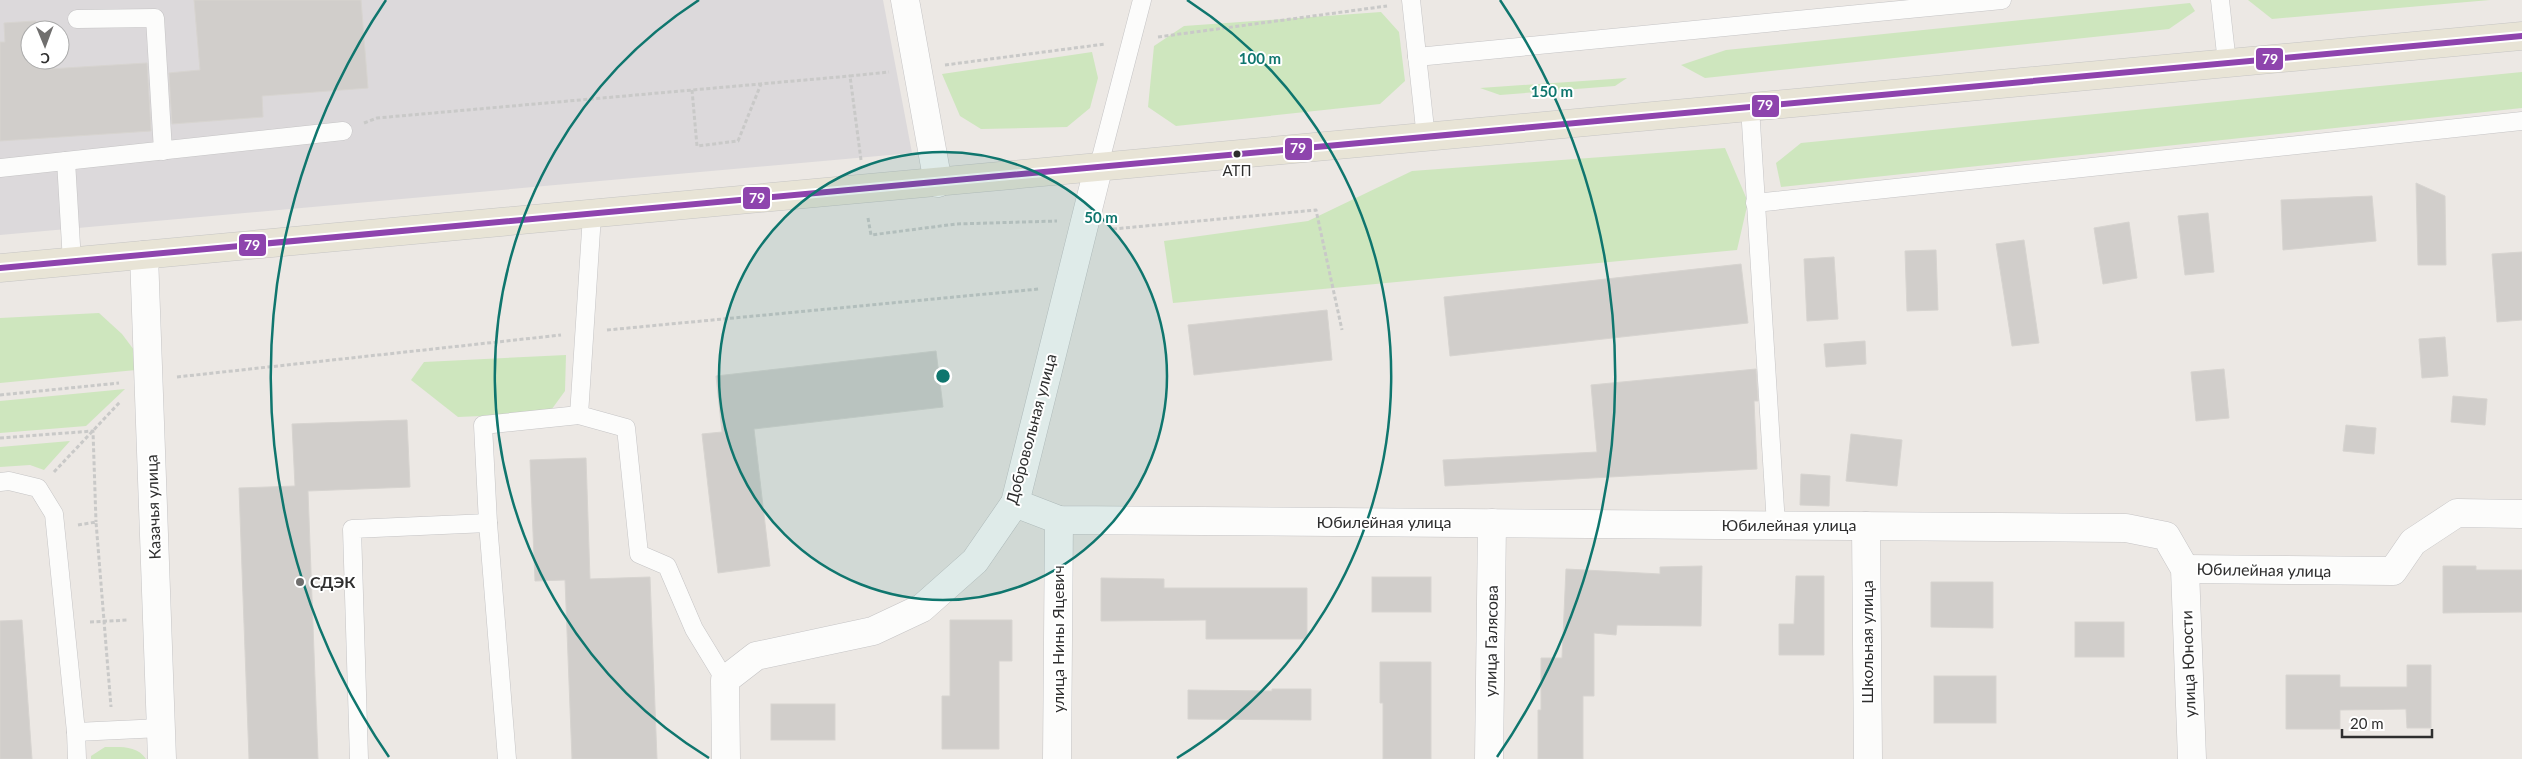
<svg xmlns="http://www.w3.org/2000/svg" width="2522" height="759" font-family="Lato,sans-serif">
<rect width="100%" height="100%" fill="#ece8e4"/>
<path fill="#dcd9db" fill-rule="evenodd" d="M0,0H883L912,153L0,235ZM30,30H60V60H30Z"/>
<g fill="#cee6be">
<path d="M2248,0H2490L2272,19Z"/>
<path d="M2190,3L2195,11L2169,29L1705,78L1681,65L1726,50Z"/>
<path d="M1381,12L1399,32L1405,81L1380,104L1176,126L1148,107L1154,46L1184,26Z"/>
<path d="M1092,52L1098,78L1090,108L1067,127L981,129L960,116L942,74Z"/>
<path d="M2522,72V108L1781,187L1776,163L1801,143Z"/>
<path d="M1627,78L1615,86L1500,95L1480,88Z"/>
<path d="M1725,148L1748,202L1737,250L1173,303L1164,241L1308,221L1412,171Z"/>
<path d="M99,313L122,334L137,354L136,370L0,383V318Z"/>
<path d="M566,355L565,391L549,413L458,417L411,380L424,362Z"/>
<path d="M125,389L86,426L0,433V401Z"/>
<path d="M70,441L44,470L30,465L0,467V447Z"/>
<path d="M105,747C120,747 137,745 146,759H91V756Z"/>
</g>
<g fill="#d1cecb" stroke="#d7d4d0">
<path d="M194,0H361L368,88L262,96L263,117L172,124L169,73L200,70Z"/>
<path d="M36,21V28H47V30H30V60H49V69L147,63L151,131L0,141V42H5L4,23Z"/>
<path d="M2416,183L2445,196L2446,265H2418Z"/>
<path d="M2372,196L2376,241L2283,250L2281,200Z"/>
<path d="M2208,213L2214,272L2185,275L2178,216Z"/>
<path d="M2129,222L2137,278L2103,284L2094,228Z"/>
<path d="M2024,240L2039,343L2012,346L1996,244Z"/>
<path d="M1936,250L1938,310L1907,311L1905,251Z"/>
<path d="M2522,252V320L2497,322L2492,254Z"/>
<path d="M1834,257L1838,319L1807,321L1804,259Z"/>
<path d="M1741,264L1748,323L1450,356L1444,297Z"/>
<path d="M1327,310L1332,360L1194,375L1188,325Z"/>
<path d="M2445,337L2448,376L2422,378L2419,339Z"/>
<path d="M1865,341L1866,364L1826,367L1824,344Z"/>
<path d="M936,351L943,407L754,429L770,566L718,573L702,434L722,432L716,376Z"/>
<path d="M1756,369L1758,401H1754L1757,469L1445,486L1443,460L1597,452L1591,385Z"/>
<path d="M2224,369L2229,418L2196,421L2191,372Z"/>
<path d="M2453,396L2487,399L2485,425L2451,422Z"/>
<path d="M407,420L410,487L308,491L318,759H249L239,488L295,486L292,424Z"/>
<path d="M2346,425L2376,428L2374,454L2343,451Z"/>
<path d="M1851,434L1902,440L1897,486L1846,481Z"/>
<path d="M586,458L590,579L650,577L657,759H572L565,580L535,581L530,460Z"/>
<path d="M1801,474L1830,476L1829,506L1800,505Z"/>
<path d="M1702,566L1701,626L1617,625L1616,635L1594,633V696H1583V759H1538V710H1541V658H1562L1566,569L1660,574V567Z"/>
<path d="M2443,566H2476V570H2522V612L2443,613Z"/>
<path d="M1796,576H1824V655H1779V624H1794Z"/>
<rect x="1372" y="577" width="59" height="35"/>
<path d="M1101,578L1164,579V588H1307V639H1206V620L1101,621Z"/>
<path d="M1931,582H1993V628L1931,627Z"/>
<path d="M22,620L32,759H0V621Z"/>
<path d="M950,620H1012V661H999V749H942V696H950Z"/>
<rect x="2075" y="622" width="49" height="35"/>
<path d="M1380,662H1431V759H1383V703H1380Z"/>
<path d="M2407,665H2431V728H2407L2406,709L2340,710V729H2286V675H2340V687H2407Z"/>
<rect x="1934" y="676" width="62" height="47"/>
<path d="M1272,689H1311V720L1188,719V690L1272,691Z"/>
<rect x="771" y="704" width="64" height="36"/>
</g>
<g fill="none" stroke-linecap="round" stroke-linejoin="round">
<g stroke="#c5c4c5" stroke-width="19">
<g id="lane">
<path d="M1411,0L1426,138"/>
<path d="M2220,0L2227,63"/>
<path d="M77,19L155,18L163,151"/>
<path d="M1417,57L2002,0"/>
<path d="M1750,107L1776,525"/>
<path d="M66,161L72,262"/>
<path d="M0,168L343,131"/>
<path d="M1098,169L1142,0"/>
<path d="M1755,203L2522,121"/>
<path d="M592,215L579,415L626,428L639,554L667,566L694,629L725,680"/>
<path d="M0,482L9,481L38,488L54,514L76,732L161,728"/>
<path d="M76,732L77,759"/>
<path d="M359,759L352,529L488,523"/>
<path d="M507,759L488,523L483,425L579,415"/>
</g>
</g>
<g stroke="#c5c4c5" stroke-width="29">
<g id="street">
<path d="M905,0L938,183"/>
<path d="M144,255L162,759"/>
<path d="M1015,503L1059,520L2126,528L2166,536L2185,569L2192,759"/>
<path d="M1866,526L1868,759"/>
<path d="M2185,569L2393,571L2413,542L2457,513L2522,514"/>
<path d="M726,759L725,680L756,656L873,631L922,608L975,561L1015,503L1098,169"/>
<path d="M1057,759L1059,520"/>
<path d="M1489,759L1492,523"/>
</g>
</g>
<g stroke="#c6c5c4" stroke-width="29">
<path id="primary" d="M0,268L2522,36"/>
</g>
<g stroke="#c9c9c8" stroke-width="3" stroke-dasharray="4 2.5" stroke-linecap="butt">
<path d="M1158,37L1387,6"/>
<path d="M945,65L1105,44"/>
<path d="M692,90L697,146L738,141L761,84"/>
<path d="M364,123L377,118L850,76"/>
<path d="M861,160L850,76L889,72"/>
<path d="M868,218L871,235L956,224L1057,221"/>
<path d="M1113,229L1316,210L1342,330"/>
<path d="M607,330L1039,289"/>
<path d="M177,377L561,335"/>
<path d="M0,395L119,383"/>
<path d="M0,438L93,431L96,522"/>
<path d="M54,472L120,402"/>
<path d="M78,525L96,522L111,707"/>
<path d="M90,622L128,620"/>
</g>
<use href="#lane" stroke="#fcfcfb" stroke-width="18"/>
<use href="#street" stroke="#fcfcfb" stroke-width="28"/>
<use href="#primary" stroke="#e8e4d6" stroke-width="28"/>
<g stroke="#fff" stroke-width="10">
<path id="bus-1" d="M0,268L2522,36"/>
</g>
<use href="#bus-1" stroke="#8e44ad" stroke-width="6"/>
</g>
<circle cx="943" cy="376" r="224" fill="#0f766e" fill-opacity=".12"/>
<g fill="none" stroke="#0f766e" stroke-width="2.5">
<circle cx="943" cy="376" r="224"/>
<path d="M709 758A448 448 0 0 1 699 0M1187 0A448 448 0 0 1 1177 758"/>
<path d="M389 757A672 672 0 0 1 386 0M1500 0A672 672 0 0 1 1497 757"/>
</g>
<circle fill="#2e2e2e" stroke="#fff" stroke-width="2" cx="1237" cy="154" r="4.5"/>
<circle fill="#706f6e" stroke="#fff" stroke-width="2" cx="300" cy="582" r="5"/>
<g text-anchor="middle" stroke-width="4" stroke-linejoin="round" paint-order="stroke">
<g font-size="15" fill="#2e2e2e" stroke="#fff">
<text x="1237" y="176">АТП</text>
</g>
<g font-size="16" fill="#2e2e2e" stroke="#fff">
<text transform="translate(1031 429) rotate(-75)" y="6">Добровольная улица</text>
<text transform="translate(153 507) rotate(-92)" y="6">Казачья улица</text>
<text x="1384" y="528">Юбилейная улица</text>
<text x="1789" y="531">Юбилейная улица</text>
<text transform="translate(2264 570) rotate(1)" y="6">Юбилейная улица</text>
<text transform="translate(1058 639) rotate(-90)" y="6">улица Нины Яцевич</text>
<text transform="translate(1491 641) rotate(-89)" y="6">улица Галясова</text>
<text transform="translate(1867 642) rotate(-90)" y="6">Школьная улица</text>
<text transform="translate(2188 664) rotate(-92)" y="6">улица Юности</text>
</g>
<g font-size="16" font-weight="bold" fill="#2e2e2e" stroke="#fff" text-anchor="start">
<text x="310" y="588">СДЭК</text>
</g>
</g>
<circle cx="943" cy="376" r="8" fill="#0f766e" stroke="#fff" stroke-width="2.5"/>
<g font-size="15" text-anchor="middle" font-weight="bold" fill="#0f766e" stroke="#fff" stroke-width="4" stroke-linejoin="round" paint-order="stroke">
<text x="1260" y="64">100 m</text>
<text x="1552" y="97">150 m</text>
<text x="1101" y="223">50 m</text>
</g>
<g stroke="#fff" stroke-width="2">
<rect x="2255" y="47" width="29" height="24" rx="5" fill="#8e44ad"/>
<rect x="1751" y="94" width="29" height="24" rx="5" fill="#8e44ad"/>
<rect x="1284" y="137" width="29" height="24" rx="5" fill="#8e44ad"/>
<rect x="742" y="186" width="29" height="24" rx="5" fill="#8e44ad"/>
<rect x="238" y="233" width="29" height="24" rx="5" fill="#8e44ad"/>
</g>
<g font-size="14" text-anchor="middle" font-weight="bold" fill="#fff">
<text x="2270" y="64">79</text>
<text x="1765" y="110">79</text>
<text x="1298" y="153">79</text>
<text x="757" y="203">79</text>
<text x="252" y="250">79</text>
</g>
<g transform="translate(45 45) rotate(179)"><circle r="24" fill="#ffffff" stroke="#ababab"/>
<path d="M0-4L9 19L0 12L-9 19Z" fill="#706f6e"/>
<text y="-8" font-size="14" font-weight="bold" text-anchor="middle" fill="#2e2e2e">С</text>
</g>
<path d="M2342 729v8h90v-8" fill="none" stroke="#2e2e2e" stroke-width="2.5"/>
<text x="2350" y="729" font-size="15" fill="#2e2e2e" stroke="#ffffff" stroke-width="4" paint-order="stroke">20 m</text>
</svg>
